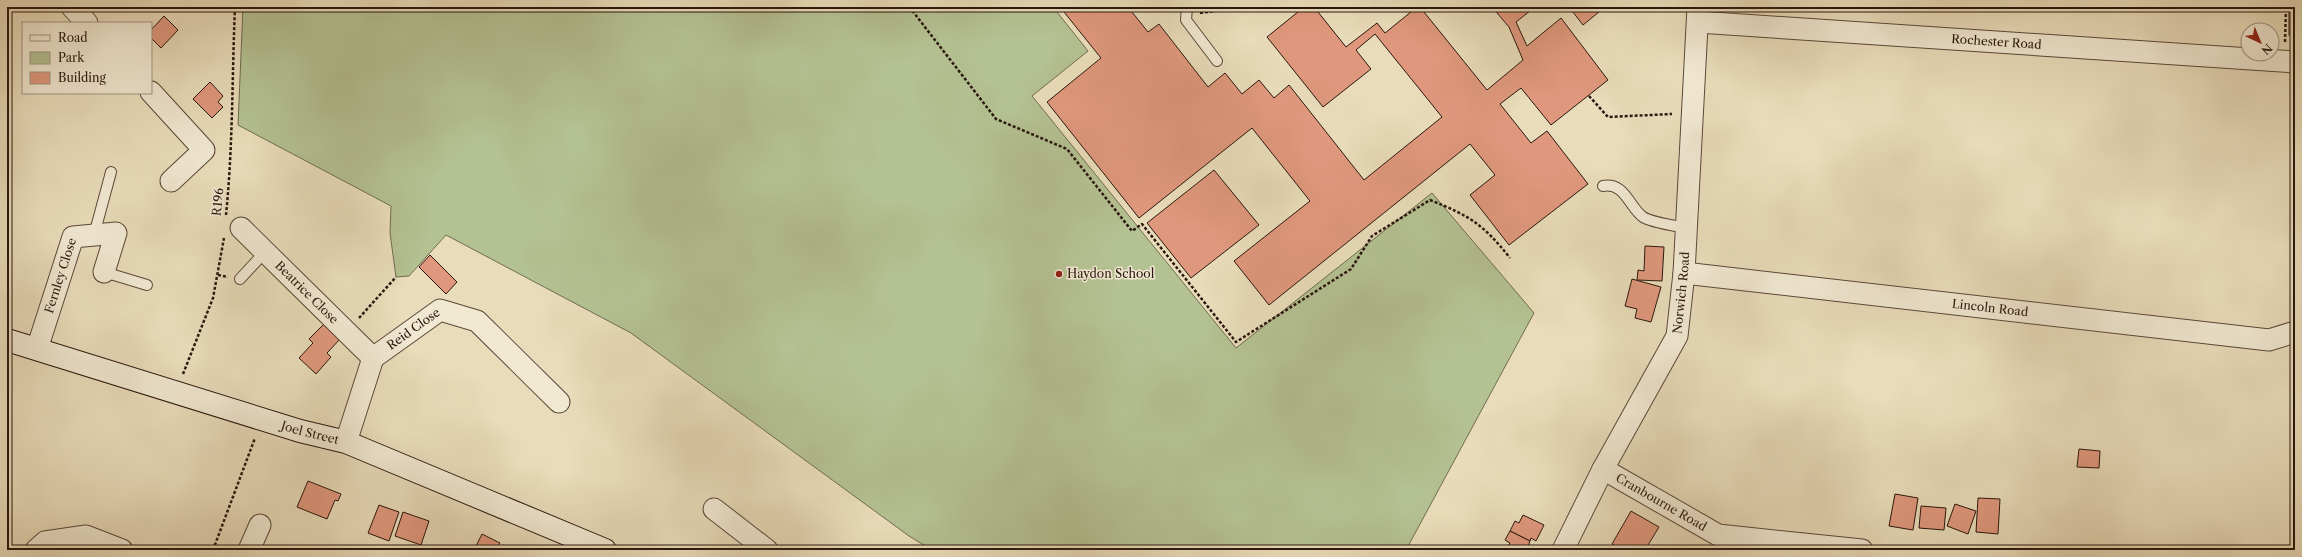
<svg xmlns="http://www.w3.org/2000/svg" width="2302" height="557" font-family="'Libre Caslon Text',serif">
<rect width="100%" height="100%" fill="#e9dcba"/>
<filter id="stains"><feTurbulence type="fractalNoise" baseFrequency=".005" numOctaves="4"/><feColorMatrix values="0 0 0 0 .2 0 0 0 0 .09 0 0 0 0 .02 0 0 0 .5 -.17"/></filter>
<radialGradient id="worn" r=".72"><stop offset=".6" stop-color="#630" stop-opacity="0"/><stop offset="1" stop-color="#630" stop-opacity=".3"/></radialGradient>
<path fill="#b4c192" stroke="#6f6c50" d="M243,7H1053L1088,51L1032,96L1236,348L1432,193L1534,313L1406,550H932L909,536L631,333L446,235L409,276L396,277L390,233L391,206L238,125Z"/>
<g fill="#df987d" stroke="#2a170e">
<path d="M1060,7H1128L1148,32L1159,24L1208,87L1225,73L1242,94L1259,80L1274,98L1289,85L1364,180L1442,117L1375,34L1356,50L1371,69L1323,107L1267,37L1304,7H1314L1346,47L1377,23L1385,33L1417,7H1420L1487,90L1523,60L1509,27L1492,7H1535L1516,22L1527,46L1561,18L1608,80L1551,125L1521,88L1500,104L1531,143L1547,131L1588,184L1509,245L1470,195L1495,175L1470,144L1269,305L1234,261L1310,201L1252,128L1139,218L1047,102L1101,58Z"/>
<path d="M1569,7H1605L1583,25Z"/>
<rect x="2289" y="7" width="6" height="28"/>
<path d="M164,16L178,30L161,48L151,38V30Z"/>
<path d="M210,82L223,96L218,102L223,107L212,118L193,99Z"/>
<path d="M1214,170L1259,225L1191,278L1147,223Z"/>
<path d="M1645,246L1664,247L1662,281L1637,280L1638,270L1644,271Z"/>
<path d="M430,255L457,282L446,294L419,267Z"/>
<path d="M1632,279L1661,287L1651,322L1635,318L1637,309L1625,306Z"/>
<path d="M325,323L341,338L327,353L331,357L316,374L299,358L313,343L309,339Z"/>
<path d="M2079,449L2100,451L2099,468L2077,467Z"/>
<path d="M308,481L341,494L338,501L335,500L327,519L297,507Z"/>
<path d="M1895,494L1918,498L1913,530L1889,526Z"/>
<path d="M1978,498L2000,499L1998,534L1976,532Z"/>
<path d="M1955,504L1976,511L1968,534L1947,526Z"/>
<path d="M379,505L399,512L389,541L368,533Z"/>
<path d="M1921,506L1946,508L1944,530L1919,528Z"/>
<path d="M1631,511L1659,527L1645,550H1621L1612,544Z"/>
<path d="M403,512L429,521L421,545L395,536Z"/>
<path d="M1523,515L1544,525L1536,541L1531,538L1530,541L1510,531L1515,521L1519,523Z"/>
<path d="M1510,531L1530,541L1528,547L1530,550H1505L1510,543L1505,540Z"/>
<path d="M482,534L500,543L496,550H474Z"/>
<path d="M503,545L515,550H500Z"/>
</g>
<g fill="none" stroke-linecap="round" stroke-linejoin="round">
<g stroke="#5a4839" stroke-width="12">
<g id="lane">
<path d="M1187,7L1186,20L1217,61"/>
<path d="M1603,186C1625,182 1629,207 1643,217C1650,222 1676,226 1686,228"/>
<path d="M94,235L111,172"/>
<path d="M104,272L147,285"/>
<path d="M240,279L265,252"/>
</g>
</g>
<g stroke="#5a4839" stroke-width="23">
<g id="street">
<path d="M72,7L87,23"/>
<path id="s1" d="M1698,22L2295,62"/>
<path d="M151,92L204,150L171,181"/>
<path id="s2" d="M241,228L373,358"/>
<path id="s3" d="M1684,273L2269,340L2295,332"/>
<path id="s4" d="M37,349L73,237L116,233L104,272"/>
<path id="s5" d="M346,442L373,358L440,310L477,321L559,402"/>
<path id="s6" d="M1603,469L1718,535L1862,550"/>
<path d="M714,509L767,550"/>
<path d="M36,550L45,542L86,536L122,550"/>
<path d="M249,550L260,525"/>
<path id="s7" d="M1563,550L1603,469L1677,336L1684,273L1698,7"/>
</g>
</g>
<g stroke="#2a170e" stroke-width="24">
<g id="secondary">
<path id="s8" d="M7,340L300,431L346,442L605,550"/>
</g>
</g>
<g stroke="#2a170e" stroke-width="2.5" stroke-dasharray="3 2" stroke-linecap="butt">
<path d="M913,7L911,9L996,119L1067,149L1132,231L1142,224L1236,342L1351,269L1372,236L1430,200C1470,216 1483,224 1510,258"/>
<path d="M1200,13L1246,7"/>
<path d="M2285,42L2286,7"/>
<path d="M1589,96L1608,117L1672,114"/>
<path d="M226,215C233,146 232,76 235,7"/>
<path d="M218,275L228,277"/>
<path d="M359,318L396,277"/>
<path d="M183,374L213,298L224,238"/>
<path d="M213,550L255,438"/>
</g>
<use href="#lane" stroke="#f1e8d2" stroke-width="10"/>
<use href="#street" stroke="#f1e8d2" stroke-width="21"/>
<use href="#secondary" stroke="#f1e8d2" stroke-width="22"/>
</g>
<circle fill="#8f2418" stroke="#f1e8d2" stroke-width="1.5" cx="1059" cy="274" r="4"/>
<g text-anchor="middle" stroke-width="3" stroke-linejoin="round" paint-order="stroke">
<g font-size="12" fill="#2a170e" stroke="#f1e8d2">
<text dy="4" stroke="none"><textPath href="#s1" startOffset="299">Rochester Road</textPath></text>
<text transform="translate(218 202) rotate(-84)" y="4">R196</text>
<text dy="4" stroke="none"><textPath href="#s4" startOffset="77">Fernley Close</textPath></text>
<text dy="4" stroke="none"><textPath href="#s7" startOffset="286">Norwich Road</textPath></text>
<text dy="4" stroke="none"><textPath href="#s2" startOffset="92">Beatrice Close</textPath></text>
<text dy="4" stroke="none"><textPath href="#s3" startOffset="308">Lincoln Road</textPath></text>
<text dy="4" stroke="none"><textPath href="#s5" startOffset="138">Reid Close</textPath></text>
<text dy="4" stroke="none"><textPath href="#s8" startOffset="317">Joel Street</textPath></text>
<text dy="4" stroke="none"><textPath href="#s6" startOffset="67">Cranbourne Road</textPath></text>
</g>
<g font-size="12" fill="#2a170e" stroke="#f1e8d2" text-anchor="start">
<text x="1067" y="278">Haydon School</text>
</g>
</g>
<rect width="2302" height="557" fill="none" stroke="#e9dcba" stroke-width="24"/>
<rect x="8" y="8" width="2286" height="541" fill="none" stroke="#2a170e" stroke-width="2"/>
<rect x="12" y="12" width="2278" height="533" fill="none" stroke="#2a170e"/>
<rect x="22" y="22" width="130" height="72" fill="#f1e8d2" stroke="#a19484"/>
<rect x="30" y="35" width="20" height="6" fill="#f1e8d2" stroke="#a19484"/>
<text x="58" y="42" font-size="12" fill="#2a170e">Road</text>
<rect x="30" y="52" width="20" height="12" fill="#b4c192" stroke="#a19484"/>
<text x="58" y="62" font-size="12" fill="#2a170e">Park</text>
<rect x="30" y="72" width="20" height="12" fill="#df987d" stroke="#a19484"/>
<text x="58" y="82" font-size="12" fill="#2a170e">Building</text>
<g transform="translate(2260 42) rotate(136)"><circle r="19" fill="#f1e8d2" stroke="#a19484"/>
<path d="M0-3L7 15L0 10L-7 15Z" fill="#8f2418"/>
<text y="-6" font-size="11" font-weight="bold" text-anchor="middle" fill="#2a170e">N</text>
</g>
<rect width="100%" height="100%" filter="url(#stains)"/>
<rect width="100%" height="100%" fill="url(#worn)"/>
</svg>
